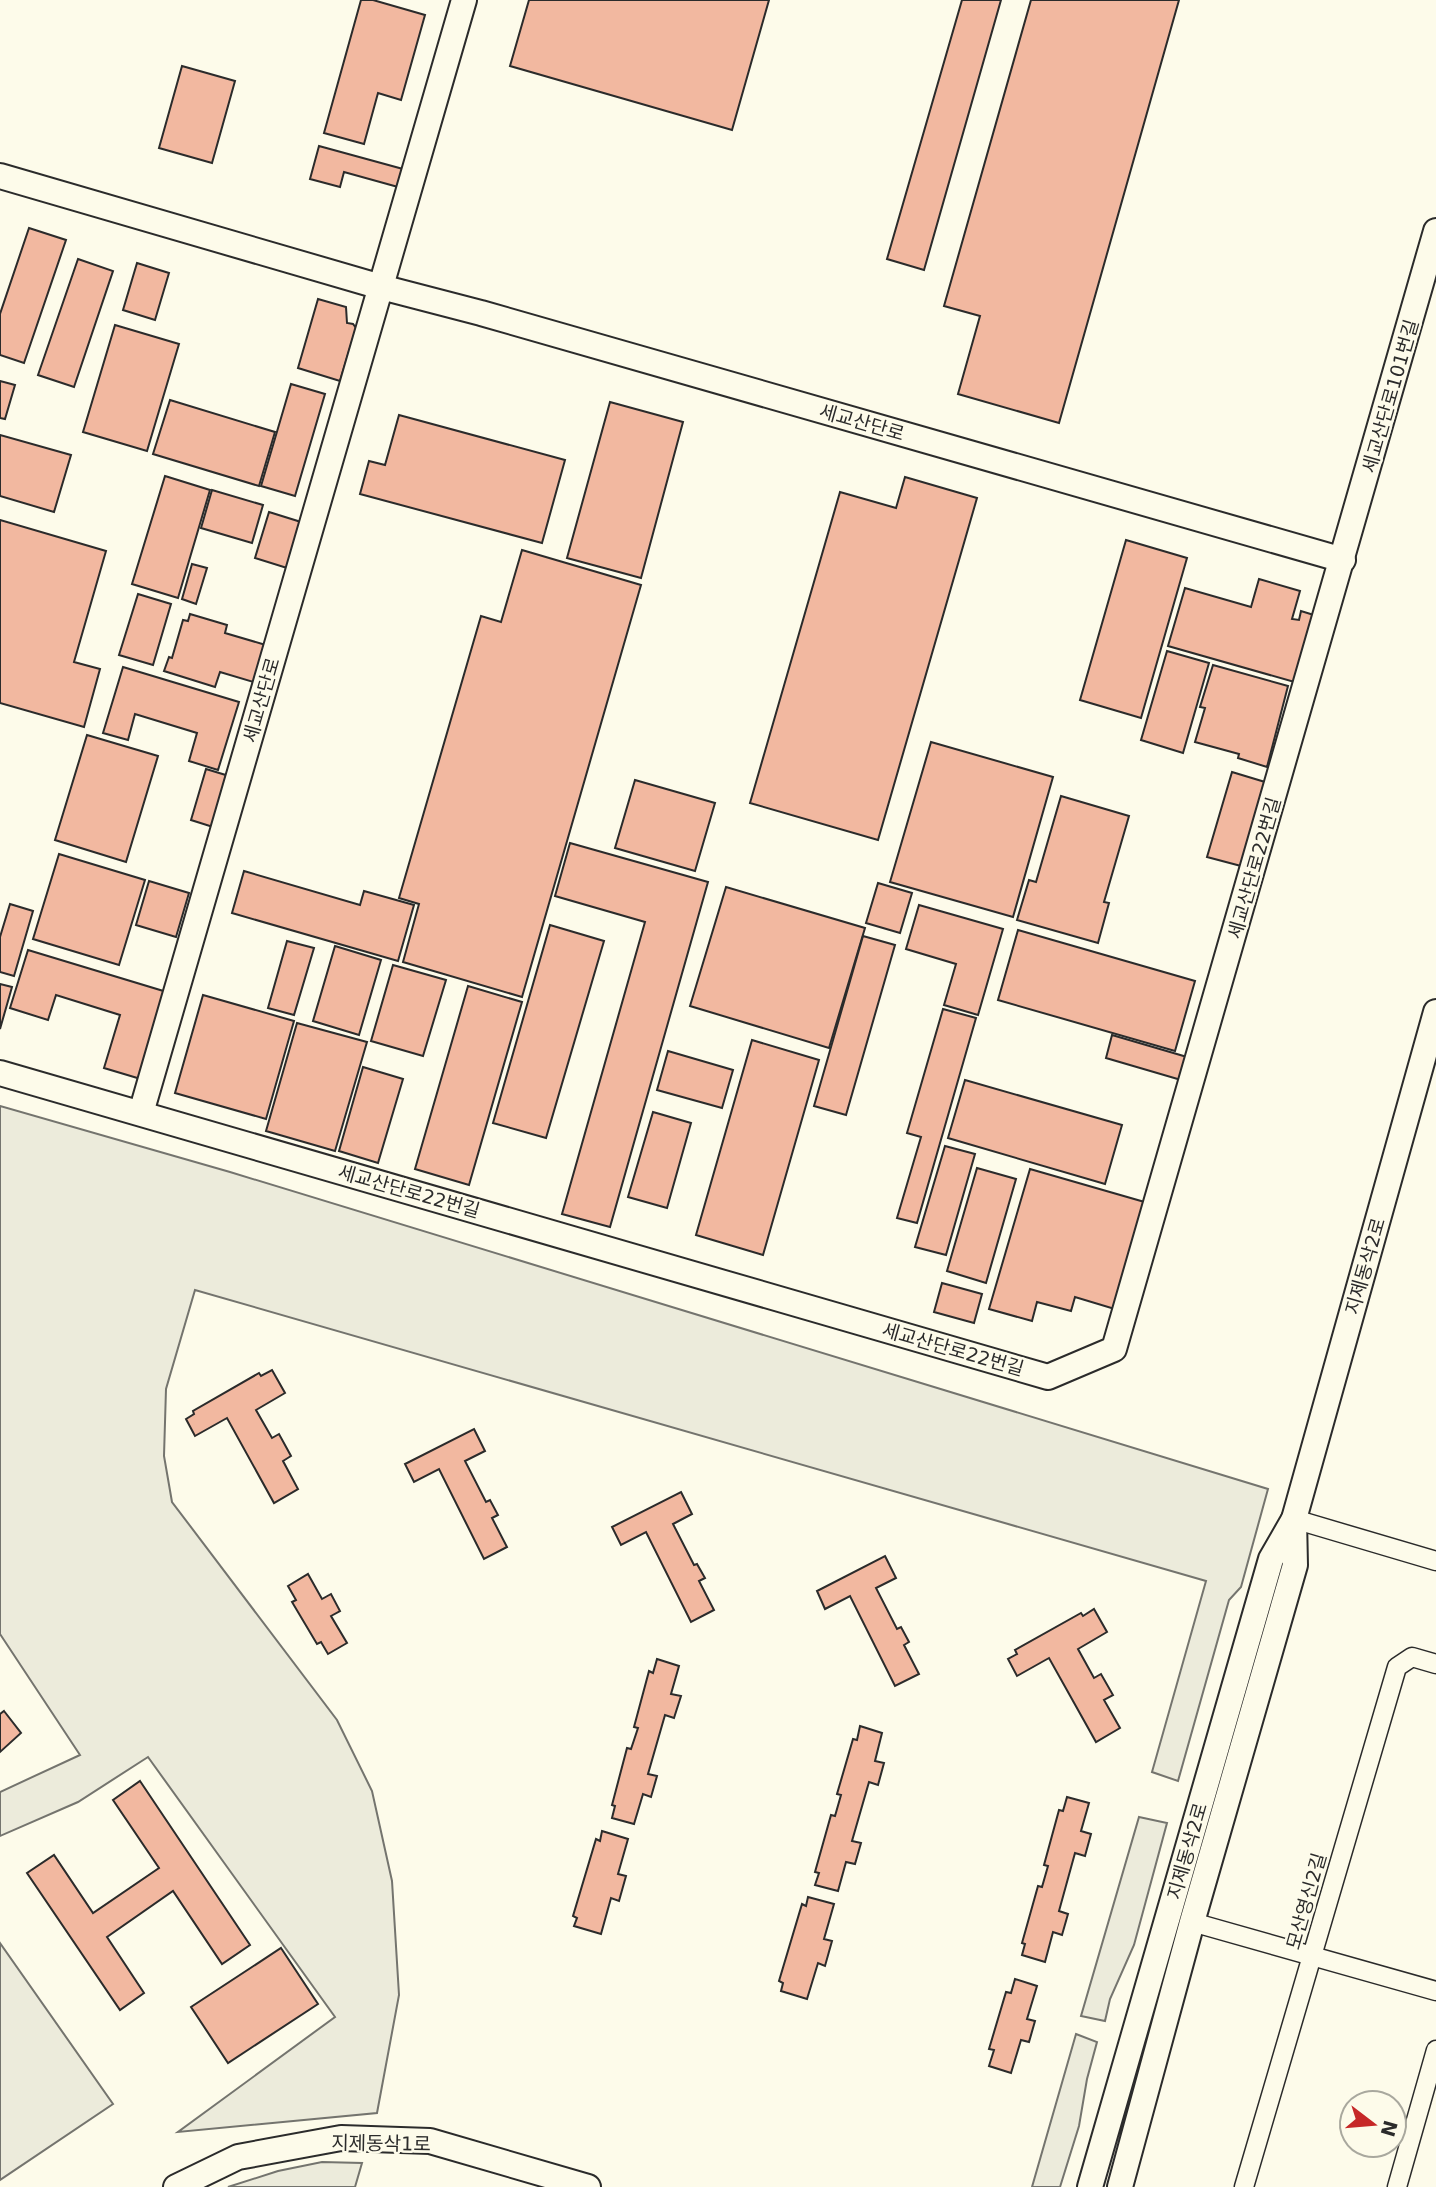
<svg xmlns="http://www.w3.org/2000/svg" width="1436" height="2187" font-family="'DejaVu Sans','Noto Sans KR',sans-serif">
<rect width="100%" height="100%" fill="#fdfbea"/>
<g fill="#ecebdb" stroke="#74746e" stroke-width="2">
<path d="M0,1106L230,1172L1268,1489L1241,1587L1229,1600L1178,1781L1152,1772L1206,1581L195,1290L166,1389L164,1456L172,1502L337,1720L372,1791L392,1881L399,1995L377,2113L178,2132L335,2017L148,1757L78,1802L0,1836V1792L80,1755L0,1634Z"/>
<path d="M1139,1817L1167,1823L1134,1945L1110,1999L1105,2021L1081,2016Z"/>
<path d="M0,1943L113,2104L0,2180Z"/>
<path d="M1076,2034L1097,2042L1087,2079L1079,2126L1060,2187H1032Z"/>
<path d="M322,2162L362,2163L355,2187H228L278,2171Z"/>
</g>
<g fill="#f2b8a0" stroke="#2b2b2b" stroke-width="2">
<path d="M361,0H373L425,15L401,100L378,93L364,144L324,133Z"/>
<path d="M529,0H769L732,130L510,66Z"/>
<path d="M962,0H1001L924,270L887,259Z"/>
<path d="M1031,0H1179L1059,423L958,394L980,316L944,306Z"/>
<path d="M182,66L235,81L212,163L159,148Z"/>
<path d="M319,146L403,169L398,187L344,172L340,187L310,179Z"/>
<path d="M29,228L66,240L24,363L0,355V314Z"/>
<path d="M78,259L113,271L74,387L38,375Z"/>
<path d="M137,263L169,273L155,320L123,310Z"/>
<path d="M318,299L346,307L347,323L353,324L356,328L340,381L298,368Z"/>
<path d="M115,325L179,344L147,451L83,432Z"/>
<path d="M0,381L15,385L5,419L0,418Z"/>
<path d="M291,384L325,394L295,496L261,486Z"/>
<path d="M170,400L275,432L259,486L153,454Z"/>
<path d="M610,402L683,422L641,578L567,558Z"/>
<path d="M399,415L565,460L542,543L360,494L369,461L385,465Z"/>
<path d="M0,435L71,455L54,512L0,496Z"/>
<path d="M165,476L210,490L178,598L132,584Z"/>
<path d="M905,477L977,498L878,840L750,803L840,492L896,508Z"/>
<path d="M212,490L263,505L252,543L201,528Z"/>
<path d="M269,512L301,522L287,568L255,558Z"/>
<path d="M0,520L106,551L74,662L100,669L84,727L0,703Z"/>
<path d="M1126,540L1187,558L1141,718L1080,700Z"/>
<path d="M522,550L641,585L522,997L403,962L419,904L399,898L481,616L501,622Z"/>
<path d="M192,564L207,568L196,604L182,599Z"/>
<path d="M1259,579L1300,591L1292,619L1299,620L1301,611L1317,616L1298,683L1168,646L1185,588L1251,607Z"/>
<path d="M138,594L171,604L153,665L119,655Z"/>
<path d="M190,614L227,625L225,633L269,646L257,683L220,672L215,687L164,671L169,657L172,658L183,620L188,621Z"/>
<path d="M1167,651L1209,663L1183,753L1141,740Z"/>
<path d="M1213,665L1288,686L1267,767L1238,758L1239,754L1195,742L1205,708L1200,707Z"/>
<path d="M123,667L239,702L218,770L189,761L197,733L135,714L128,740L103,733Z"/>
<path d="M87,735L158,756L126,862L55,840Z"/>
<path d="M931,742L1053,777L1013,917L890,882Z"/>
<path d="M206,769L229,776L213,827L191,820Z"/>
<path d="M1232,772L1265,782L1241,866L1207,857Z"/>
<path d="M635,780L715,803L695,871L615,848Z"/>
<path d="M1061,796L1129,816L1104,902L1109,903L1098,943L1017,920L1029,880L1036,882Z"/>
<path d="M570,843L708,882L610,1227L562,1214L645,922L555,896Z"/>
<path d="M59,854L145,880L119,965L33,939Z"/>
<path d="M244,871L360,905L364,891L414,905L398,961L232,913Z"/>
<path d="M149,881L189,893L176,937L136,925Z"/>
<path d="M878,883L912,893L900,933L866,923Z"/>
<path d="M726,887L865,928L829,1048L690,1006Z"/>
<path d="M10,904L33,911L14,976L0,972V937Z"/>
<path d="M919,905L1003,929L978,1015L944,1005L956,964L906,949Z"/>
<path d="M550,925L604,941L546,1138L493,1123Z"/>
<path d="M1018,930L1195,981L1175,1051L998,1000Z"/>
<path d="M863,936L895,945L846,1115L814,1106Z"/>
<path d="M287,941L314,948L294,1015L268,1008Z"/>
<path d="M335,946L381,960L359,1035L313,1021Z"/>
<path d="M28,950L170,993L144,1080L104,1068L120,1015L56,995L48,1020L10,1008Z"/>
<path d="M393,965L446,980L423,1056L371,1041Z"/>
<path d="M0,984L12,987L0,1029Z"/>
<path d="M468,986L522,1002L469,1185L415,1169Z"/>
<path d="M203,995L294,1021L266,1119L175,1093Z"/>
<path d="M943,1009L976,1018L917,1223L897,1218L921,1137L907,1133Z"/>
<path d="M297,1023L367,1042L335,1151L266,1131Z"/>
<path d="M1112,1035L1187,1057L1181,1080L1106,1058Z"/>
<path d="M752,1040L819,1060L763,1255L696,1235Z"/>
<path d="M668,1051L733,1070L722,1108L657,1090Z"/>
<path d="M363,1067L403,1079L378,1163L339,1151Z"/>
<path d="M965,1080L1122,1125L1105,1184L948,1138Z"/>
<path d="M653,1112L691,1123L667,1208L628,1197Z"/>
<path d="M945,1146L975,1154L946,1255L915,1247Z"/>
<path d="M977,1168L1016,1179L986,1283L947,1271Z"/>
<path d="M1030,1169L1148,1203L1118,1310L1075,1297L1071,1311L1037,1302L1032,1321L989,1309Z"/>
<path d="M942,1283L982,1294L974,1323L934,1312Z"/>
<path d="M272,1370L285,1393L256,1410L272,1438L279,1434L291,1456L283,1461L298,1489L274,1503L227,1418L195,1436L186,1419L194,1414L193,1411L259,1373L261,1376Z"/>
<path d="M474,1429L485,1451L465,1461L486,1502L490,1500L498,1515L492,1518L507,1547L484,1559L439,1469L414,1482L405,1464Z"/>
<path d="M681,1492L692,1514L673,1524L694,1565L697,1564L705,1578L699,1581L714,1610L691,1622L646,1532L621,1545L612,1527Z"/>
<path d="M885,1556L896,1578L876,1588L897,1629L901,1627L909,1642L904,1645L919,1674L895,1686L850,1596L825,1609L817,1591Z"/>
<path d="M308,1574L322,1599L331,1594L340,1611L331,1616L347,1643L328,1654L321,1642L317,1644L292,1602L296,1600L288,1586Z"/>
<path d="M1094,1609L1107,1632L1078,1649L1094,1678L1101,1674L1113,1695L1104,1700L1120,1728L1096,1742L1049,1658L1017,1676L1008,1659L1017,1654L1015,1650L1081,1613L1083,1616Z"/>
<path d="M657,1659L679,1666L671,1694L681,1696L674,1718L665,1715L648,1774L657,1776L651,1797L643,1794L634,1824L612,1818L615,1806L612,1805L627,1748L631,1749L638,1728L634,1727L649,1671L653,1673Z"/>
<path d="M4,1711L21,1733L0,1752V1714Z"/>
<path d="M860,1726L882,1733L875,1761L884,1763L878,1785L869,1782L852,1841L861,1843L855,1864L846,1862L838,1891L815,1885L819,1873L815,1872L831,1815L835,1816L841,1795L837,1794L853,1739L857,1740Z"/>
<path d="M140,1781L250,1945L222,1964L173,1891L107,1937L144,1993L120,2010L27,1873L54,1855L93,1913L159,1868L113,1800Z"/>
<path d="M1067,1797L1089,1803L1081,1831L1091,1834L1085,1856L1075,1853L1059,1911L1068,1914L1062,1935L1053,1932L1045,1962L1022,1955L1025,1944L1022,1943L1038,1886L1042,1887L1048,1866L1044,1865L1059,1810L1063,1811Z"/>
<path d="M602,1831L628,1839L618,1874L626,1876L619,1901L611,1898L601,1934L574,1926L577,1918L573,1916L596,1839L600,1841Z"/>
<path d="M808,1897L834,1904L824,1939L832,1941L825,1966L818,1963L807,1999L781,1991L783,1983L779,1981L802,1904L806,1906Z"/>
<path d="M281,1948L318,2004L228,2063L191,2007Z"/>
<path d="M1015,1979L1037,1986L1027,2019L1035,2021L1029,2042L1021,2040L1011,2073L989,2066L994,2050L989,2049L1006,1992L1011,1993Z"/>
</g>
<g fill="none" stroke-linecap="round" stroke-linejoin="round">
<g stroke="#2b2b2b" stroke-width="21">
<g id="street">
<path d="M1294,1519L1436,1561"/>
<path d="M1192,1922L1436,1991"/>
<path d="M1244,2187L1397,1667L1412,1657L1436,1664"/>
<path d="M1397,2187L1436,2050"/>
</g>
</g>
<g stroke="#2b2b2b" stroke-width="28">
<g id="secondary">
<path d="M0,176L381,287L481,313L1343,560"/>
<path d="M0,1073L1048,1377L1114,1349L1436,231"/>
<path d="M141,1113L464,0"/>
<path d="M1294,1519L1436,1012"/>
<path d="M176,2187L238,2157L341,2138L430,2141L588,2187"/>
<path d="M1090,2187L1271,1559L1294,1519L1295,1565L1192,1922L1120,2187"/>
</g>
</g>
<use href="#street" stroke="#fdfbea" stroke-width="18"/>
<use href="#secondary" stroke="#fdfbea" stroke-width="24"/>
</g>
<g text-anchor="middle" stroke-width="5" stroke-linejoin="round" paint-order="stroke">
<g font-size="19" fill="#2b2b2b" stroke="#fdfbea">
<text transform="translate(1390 396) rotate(-74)" y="7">세교산단로101번길</text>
<text transform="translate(862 422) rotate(16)" y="7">세교산단로</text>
<text transform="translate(261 700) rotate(-74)" y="7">세교산단로</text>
<text transform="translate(1254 868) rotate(-74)" y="7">세교산단로22번길</text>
<text transform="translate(409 1191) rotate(16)" y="7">세교산단로22번길</text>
<text transform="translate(1365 1266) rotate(-74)" y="7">지제동삭2로</text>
<text transform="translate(953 1349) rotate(16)" y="7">세교산단로22번길</text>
<text transform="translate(1187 1851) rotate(-74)" y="7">지제동삭2로</text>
<text transform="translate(1306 1901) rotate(-74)" y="7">모산영신2길</text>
<text transform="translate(381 2143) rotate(1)" y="7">지제동삭1로</text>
</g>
</g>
<g transform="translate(1373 2124) rotate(106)"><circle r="33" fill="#fdfbea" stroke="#a9a89e" stroke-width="2"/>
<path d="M0-5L12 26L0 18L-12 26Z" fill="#c62828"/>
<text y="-10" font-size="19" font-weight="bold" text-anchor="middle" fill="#2b2b2b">N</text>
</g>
</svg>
